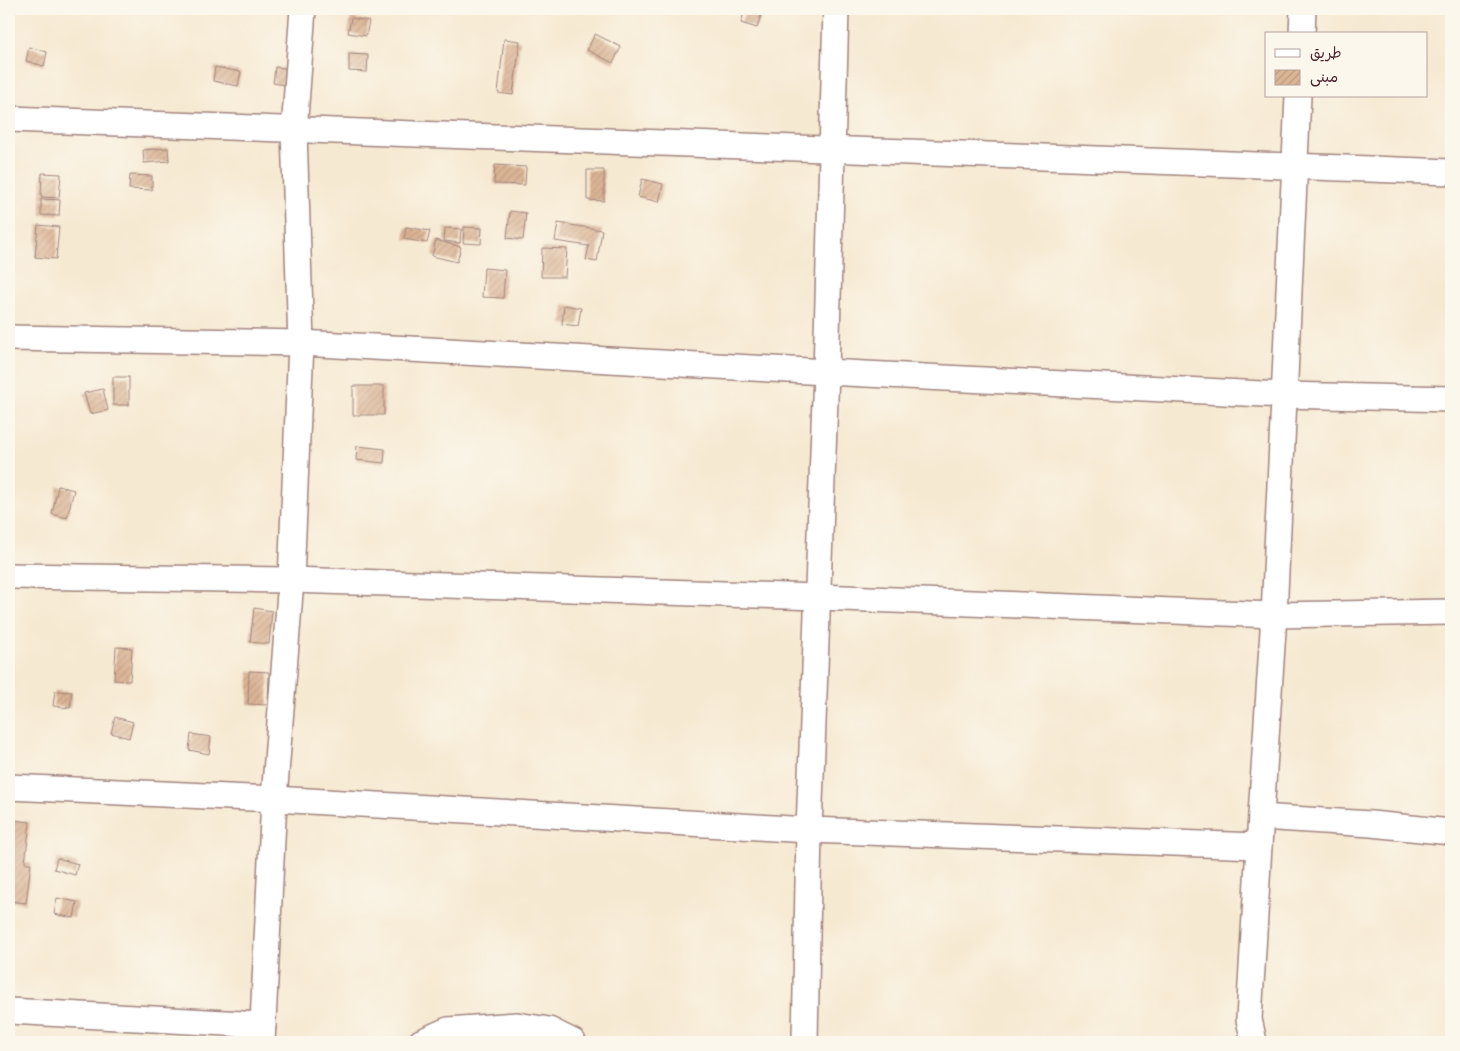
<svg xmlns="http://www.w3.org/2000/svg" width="1460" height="1051" font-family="Sriracha,'Playpen Sans Arabic',sans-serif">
<defs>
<pattern id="building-hatch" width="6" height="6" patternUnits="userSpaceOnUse" patternTransform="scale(1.25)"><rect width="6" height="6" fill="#dbb494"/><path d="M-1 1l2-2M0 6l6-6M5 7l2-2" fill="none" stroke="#bd9a80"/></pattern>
</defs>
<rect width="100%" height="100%" fill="#fbf7ec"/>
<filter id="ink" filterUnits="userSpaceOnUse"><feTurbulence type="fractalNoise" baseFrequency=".02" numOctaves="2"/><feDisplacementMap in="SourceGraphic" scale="10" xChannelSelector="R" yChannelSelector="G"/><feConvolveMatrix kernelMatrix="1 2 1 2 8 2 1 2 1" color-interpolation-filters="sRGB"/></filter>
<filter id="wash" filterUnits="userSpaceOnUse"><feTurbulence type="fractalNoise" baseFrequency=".0096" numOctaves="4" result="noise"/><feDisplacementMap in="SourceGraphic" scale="20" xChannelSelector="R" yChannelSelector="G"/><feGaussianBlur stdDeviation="1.12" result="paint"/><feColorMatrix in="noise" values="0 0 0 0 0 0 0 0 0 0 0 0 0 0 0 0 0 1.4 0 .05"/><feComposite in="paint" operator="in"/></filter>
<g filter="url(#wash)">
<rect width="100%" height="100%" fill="#f6e9d2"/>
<g id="blocks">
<g fill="url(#building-hatch)">
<path d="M567,9H579L578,12Z"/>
<path d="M745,9H763L757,28L741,23Z"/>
<path d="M351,18L369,21L366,36L348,33Z"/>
<path d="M595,34L621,47L613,63L587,50Z"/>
<path d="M504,39L520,41L513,95L498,93Z"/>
<path d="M29,47L47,52L44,66L26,61Z"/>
<path d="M349,54L368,55L367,72L349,71Z"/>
<path d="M215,67L241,72L238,86L213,81Z"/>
<path d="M275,67L293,69L291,86L273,83Z"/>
<path d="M168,148L169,161L144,163L143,150Z"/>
<path d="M495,165L526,167L525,185L494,184Z"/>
<path d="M587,170H604V201L587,200Z"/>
<path d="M42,173L61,174L59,198L41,197Z"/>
<path d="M130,175L152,176V190L129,189Z"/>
<path d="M642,179L663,184L659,202L638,197Z"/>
<path d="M41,199L60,200L59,216L41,215Z"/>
<path d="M510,211L526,213L523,240L507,238Z"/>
<path d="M558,223L602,230L597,262L586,260L589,246L555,241Z"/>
<path d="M38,225L59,227L56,259L35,257Z"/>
<path d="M406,227L430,231L427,243L404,239Z"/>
<path d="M464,227L482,228L481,244L463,243Z"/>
<path d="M445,228L461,229L460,243L444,241Z"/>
<path d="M436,240L461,247L457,262L432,256Z"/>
<path d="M542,248L567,249L565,277H541Z"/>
<path d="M484,268L505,270L503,298L482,297Z"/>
<path d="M564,305L581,308L578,326L562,324Z"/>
<rect x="113" y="377" width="16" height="28"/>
<rect x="353" y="386" width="31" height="29"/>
<path d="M103,389L108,410L90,414L84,393Z"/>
<path d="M357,446L385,449L384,463L356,460Z"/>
<path d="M58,486L74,490L67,518L52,514Z"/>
<path d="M254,608L272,611L269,644L250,642Z"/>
<path d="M116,647L132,648L130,681L114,680Z"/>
<path d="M249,671L269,672L268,705L248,704Z"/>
<path d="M55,691L72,692L70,708L53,706Z"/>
<path d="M115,717L133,722L129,738L111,733Z"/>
<path d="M191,734L211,737L209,754L189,750Z"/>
<path d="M14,820L30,822L25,863H31L26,903L9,901L13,861L9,860V844H12Z"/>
<path d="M57,858L78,864L75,875L54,869Z"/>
<path d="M57,898L77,902L74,918L54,914Z"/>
</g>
</g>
</g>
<g filter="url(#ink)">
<use href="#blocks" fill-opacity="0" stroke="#a0847e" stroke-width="1"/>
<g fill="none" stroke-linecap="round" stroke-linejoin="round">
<g stroke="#a0847e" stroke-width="28">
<g id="minor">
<path d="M1302,34L1303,9"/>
<path d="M9,119C489,140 971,151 1451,172"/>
<path d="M9,338L301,343L826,372L1284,395L1451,399"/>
<path d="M9,576L291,580L818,597L1274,615L1451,612"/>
<path d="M9,787L274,799L809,830L1259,846"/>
<path d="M1261,817L1371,824L1451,832"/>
<path d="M9,1011L263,1025"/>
<path d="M262,1042L274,799L291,580L301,343L294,131L303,9"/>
<path d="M421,1042L448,1030L517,1025L549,1030L573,1042"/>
<path d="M805,1042L809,830L826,372L836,9"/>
<path d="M1254,1042L1249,1019L1259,846L1274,615L1298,96"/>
</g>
</g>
<use href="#minor" stroke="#fff" stroke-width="25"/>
</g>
</g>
<rect width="1460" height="1051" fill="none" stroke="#fbf7ec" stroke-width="30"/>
<rect x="1265" y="32" width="162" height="65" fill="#fbf7ec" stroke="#b4a19f"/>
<rect x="1275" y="49" width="25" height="8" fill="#ffffff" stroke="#b4a19f"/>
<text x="1310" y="58" font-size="15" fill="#4a1f2b">طريق</text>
<rect x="1275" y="70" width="25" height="15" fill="url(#building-hatch)" stroke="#b4a19f"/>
<text x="1310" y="82" font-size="15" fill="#4a1f2b">مبنى</text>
</svg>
